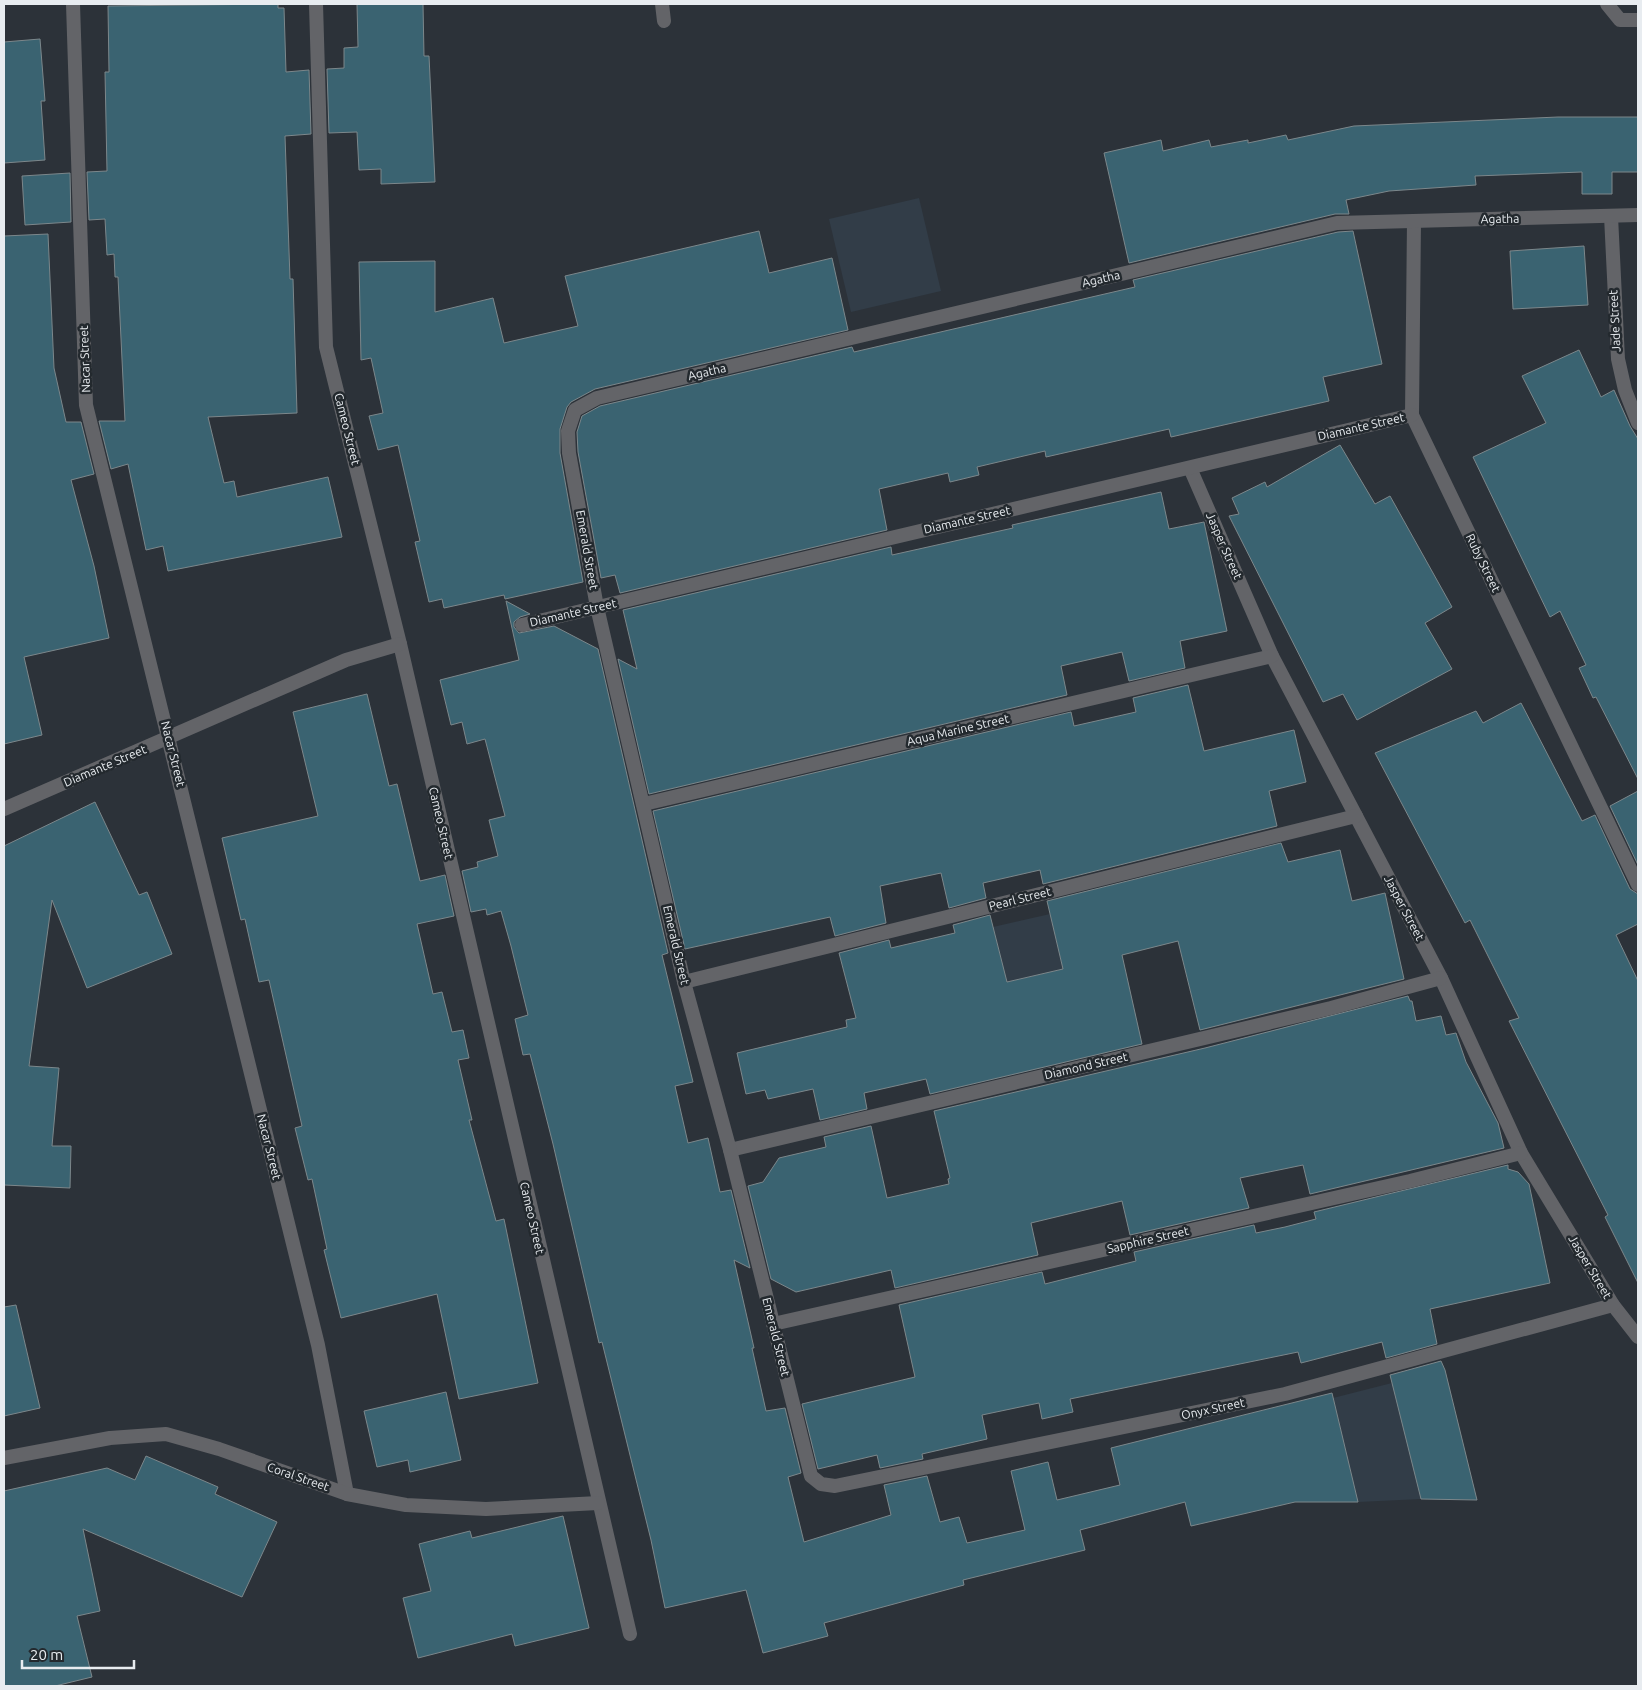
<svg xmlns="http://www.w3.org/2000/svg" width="1642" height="1690" font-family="Ubuntu,sans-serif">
<rect width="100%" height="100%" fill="#2c3239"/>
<g fill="#323d48">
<path d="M919,198L941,291L851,312L829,219Z"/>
<path d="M1050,914L1063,969L1007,982L993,927Z"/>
<path d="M1392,1383L1421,1499L1358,1502L1333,1398Z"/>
</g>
<g fill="#3a6371" stroke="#7c878b">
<path d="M278,4V8H284L286,72L309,70L311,134L285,136L290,279H293L297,413L208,417L224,483L234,481L237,497L328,477L342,537L168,571L163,546L146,550L128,464L111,469L99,421H125L118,277H115L114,254L107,255L105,219L89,220L87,172L107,171L105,72H109L108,6Z"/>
<path d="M357,4H423L424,56H429L435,182L381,184V169L359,170L357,132L329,133L327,69L344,68V48L358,47Z"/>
<path d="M40,39L45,101H41L45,160L4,163V42Z"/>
<path d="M1558,117H1638V172H1612V194H1582V172L1475,176L1476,185L1389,191L1346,200L1349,214H1335L1129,263L1104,153L1161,140L1163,151L1209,140L1211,147L1248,140V143L1286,135L1288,140L1354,126Z"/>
<path d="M70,173L71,222L25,225L22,176Z"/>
<path d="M759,231L769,273L832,258L848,330L595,389L571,402L567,407L560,429V453L583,582L505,599L504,595L444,608L442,599L429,602L415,542L420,541L398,445L378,450L369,416L383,413L371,358L361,360L359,262L435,261V312L493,298L504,343L578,326L565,276Z"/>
<path d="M1353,231L1382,364L1323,377L1329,401L1171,437L1169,429L1046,457L1045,451L977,467L979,475L950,482L948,473L879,489L887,530L620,593L615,575L601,578L578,452L577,432L582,416L600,406L852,347L854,352L1135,287L1133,280L1338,232Z"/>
<path d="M48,234L54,368L66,422H81L94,474L71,480L94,566L109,638L24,657L42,735L4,744V236Z"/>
<path d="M1584,246L1588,305L1513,309L1510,251Z"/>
<path d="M1579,350L1601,397L1614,390L1630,426L1638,439V779L1596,697L1593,698L1579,668L1586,665L1560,611L1550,617L1473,457L1546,423L1522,376Z"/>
<path d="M1340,445L1375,504L1390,496L1452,607L1425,623L1452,669L1357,720L1343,694L1323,702L1229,516L1239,514L1232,498L1265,482L1267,487Z"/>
<path d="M1161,492L1169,529L1204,522L1227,631L1180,641L1185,668L1129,681L1122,652L1061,666L1067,695L649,794L618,659L637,669L623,610L891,547L892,555L1013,528L1012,525Z"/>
<path d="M506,601L530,614L520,617L514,622V627L519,633L554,626L598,649L668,953L662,955L693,1082L675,1086L688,1143L708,1138L720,1192L731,1190L750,1268L734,1260L754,1348H752L766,1411L785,1408L801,1473L788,1477L804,1542L891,1515L884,1485L927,1476L940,1522L959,1517L967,1543L1025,1530L1011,1471L1048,1462L1057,1500L1120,1485L1111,1448L1332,1393L1358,1502H1295L1191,1526L1185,1502L1080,1530L1085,1550L963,1580L964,1585L824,1623L828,1636L763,1653L746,1590L665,1608L651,1540L602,1342L599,1343L553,1144L530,1054L523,1055L515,1019L528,1015L511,946L501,911L487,915L486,909L471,912L462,871L478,867L477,862L498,856L489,820L505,816L485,739L467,744L462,722L451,725L440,680L519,660Z"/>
<path d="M1188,685L1204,751L1294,730L1306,782L1269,791L1277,826L1043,884L1040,870L983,883L986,898L949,908L941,873L880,886L886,923L835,936L830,917L685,949L653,811L1071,712L1074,726L1136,712L1133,698Z"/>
<path d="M367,694L389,786L397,784L420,881L445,875L454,916L417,924L433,994L442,992L452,1032L463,1030L469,1058L458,1060L472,1120H469L496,1221L504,1219L538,1383L459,1399L437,1294L341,1318L324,1250L327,1249L312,1179L308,1180L295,1128L302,1126L269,980L259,982L245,919L241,920L222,838L318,816L293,712Z"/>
<path d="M1521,703L1582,821L1595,815L1630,889L1638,894V924L1616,935L1638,981V1283L1605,1217L1608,1215L1509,1021L1519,1018L1470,920L1465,923L1375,753L1476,711L1483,723Z"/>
<path d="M1638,791V865L1610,806Z"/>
<path d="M95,802L139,895L147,892L172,954L87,988L52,900L29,1066L59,1068L52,1146H71L70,1188L4,1185V846Z"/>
<path d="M1281,843L1288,862L1340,850L1352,901L1385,893L1404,979L1200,1030L1178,941L1122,955L1142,1044L930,1094L926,1079L864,1093L867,1109L820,1120L813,1089L768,1099L765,1090L746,1094L737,1053L847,1027L846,1020L856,1018L839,953L889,940L891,948L955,933L953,925L990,915L1007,982L1063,969L1047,901Z"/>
<path d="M1408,996L1410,1001H1412L1416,1021L1441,1016L1446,1035L1456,1033L1466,1062L1498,1123L1504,1148L1310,1194L1303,1165L1240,1178L1249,1208L1130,1235L1122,1201L1031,1223L1038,1255L895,1288L891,1270L796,1292L771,1279L748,1186L763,1182L779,1158L826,1147L824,1137L871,1126L887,1198L949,1184L948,1179L950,1178L934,1111L1205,1048Z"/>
<path d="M1508,1165V1169L1518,1172L1529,1184L1550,1283L1430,1309L1437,1344L1386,1358L1382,1342L1301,1363L1298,1352L1070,1399L1073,1412L1042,1419L1039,1403L982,1415L987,1439L922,1454L923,1459L880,1468L877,1455L818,1469L802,1404L915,1377L899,1305L1042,1272L1045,1284L1136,1261L1134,1252L1254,1225L1256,1233L1285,1227L1316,1219L1314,1212Z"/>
<path d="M16,1305L40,1408L4,1416V1307Z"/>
<path d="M1441,1361L1445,1370L1477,1500L1421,1499L1390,1375Z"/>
<path d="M446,1392L461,1460L410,1472L408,1460L377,1467L364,1411Z"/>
<path d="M146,1456L218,1487L215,1494L277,1522L242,1597L83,1529L100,1611L77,1616L92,1677L55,1686H4V1491L107,1468L135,1480Z"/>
<path d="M563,1516L589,1628L515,1646L512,1634L418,1658L403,1598L431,1591L419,1544L470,1531L472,1538Z"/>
</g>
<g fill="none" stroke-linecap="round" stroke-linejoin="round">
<g stroke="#636468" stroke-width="14">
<path d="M73,4L86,405L318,1345L347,1494"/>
<path d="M316,4L326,347L400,644L630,1634"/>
<path d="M662,4L664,21"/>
<path d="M1607,4L1620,20H1638"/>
<path d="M1611,216L1618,359L1625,390L1638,423"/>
<path d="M1414,221L1412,415L1638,885"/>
<path d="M1190,468L1272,656L1441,978L1521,1153L1613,1305L1638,1337"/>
<path d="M522,625L1412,415"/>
<path d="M644,804L1272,656"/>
<path d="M4,809L346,660L400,644"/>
<path d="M684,982L1356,816"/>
<path d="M730,1150L1331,1008L1441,978"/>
<path d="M1613,1305L1285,1394L835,1486L821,1484L811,1476L730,1150L684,982L597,607L569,453L568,431L575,410L597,398L1337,223L1638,215"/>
<path d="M773,1324L1410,1181L1521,1153"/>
<path d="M4,1458L110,1438L166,1434L219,1449L347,1494L406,1505L486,1509L598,1503"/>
</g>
</g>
<g text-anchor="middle" stroke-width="5" stroke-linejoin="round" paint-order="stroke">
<g font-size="12" fill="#e8ecf0" stroke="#23292e">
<text transform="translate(1500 219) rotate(-1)" y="4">Agatha</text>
<text transform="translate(1101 279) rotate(-13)" y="4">Agatha</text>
<text transform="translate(1615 321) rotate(-93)" y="4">Jade Street</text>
<text transform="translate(85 359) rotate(-92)" y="4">Nacar Street</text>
<text transform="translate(707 372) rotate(-13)" y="4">Agatha</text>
<text transform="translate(1361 427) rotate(-13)" y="4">Diamante Street</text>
<text transform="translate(347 429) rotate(76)" y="4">Cameo Street</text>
<text transform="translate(967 520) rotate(-13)" y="4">Diamante Street</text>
<text transform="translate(1224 546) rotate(66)" y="4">Jasper Street</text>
<text transform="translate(587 550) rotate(80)" y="4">Emerald Street</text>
<text transform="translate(1483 563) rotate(64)" y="4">Ruby Street</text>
<text transform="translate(573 613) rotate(-13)" y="4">Diamante Street</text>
<text transform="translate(958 730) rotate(-13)" y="4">Aqua Marine Street</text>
<text transform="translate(173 754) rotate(76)" y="4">Nacar Street</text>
<text transform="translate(105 766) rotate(-23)" y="4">Diamante Street</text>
<text transform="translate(441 823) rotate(77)" y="4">Cameo Street</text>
<text transform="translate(1020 899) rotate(-14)" y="4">Pearl Street</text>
<text transform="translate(1404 908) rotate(62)" y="4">Jasper Street</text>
<text transform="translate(676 945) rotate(77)" y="4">Emerald Street</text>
<text transform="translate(1086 1066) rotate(-13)" y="4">Diamond Street</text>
<text transform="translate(269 1147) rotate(76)" y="4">Nacar Street</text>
<text transform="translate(532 1218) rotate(77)" y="4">Cameo Street</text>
<text transform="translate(1148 1240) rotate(-13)" y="4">Sapphire Street</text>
<text transform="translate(1590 1267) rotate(59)" y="4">Jasper Street</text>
<text transform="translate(776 1337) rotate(76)" y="4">Emerald Street</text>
<text transform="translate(1213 1409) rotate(-12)" y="4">Onyx Street</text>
<text transform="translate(298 1477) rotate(19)" y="4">Coral Street</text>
</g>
</g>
<rect width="1642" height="1690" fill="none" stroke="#e8ecf0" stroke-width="10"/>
<path d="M22 1660v8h112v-8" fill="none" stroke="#e8ecf0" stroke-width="2.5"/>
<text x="30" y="1660" font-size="15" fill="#e8ecf0" stroke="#23292e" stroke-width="4" paint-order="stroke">20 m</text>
</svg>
